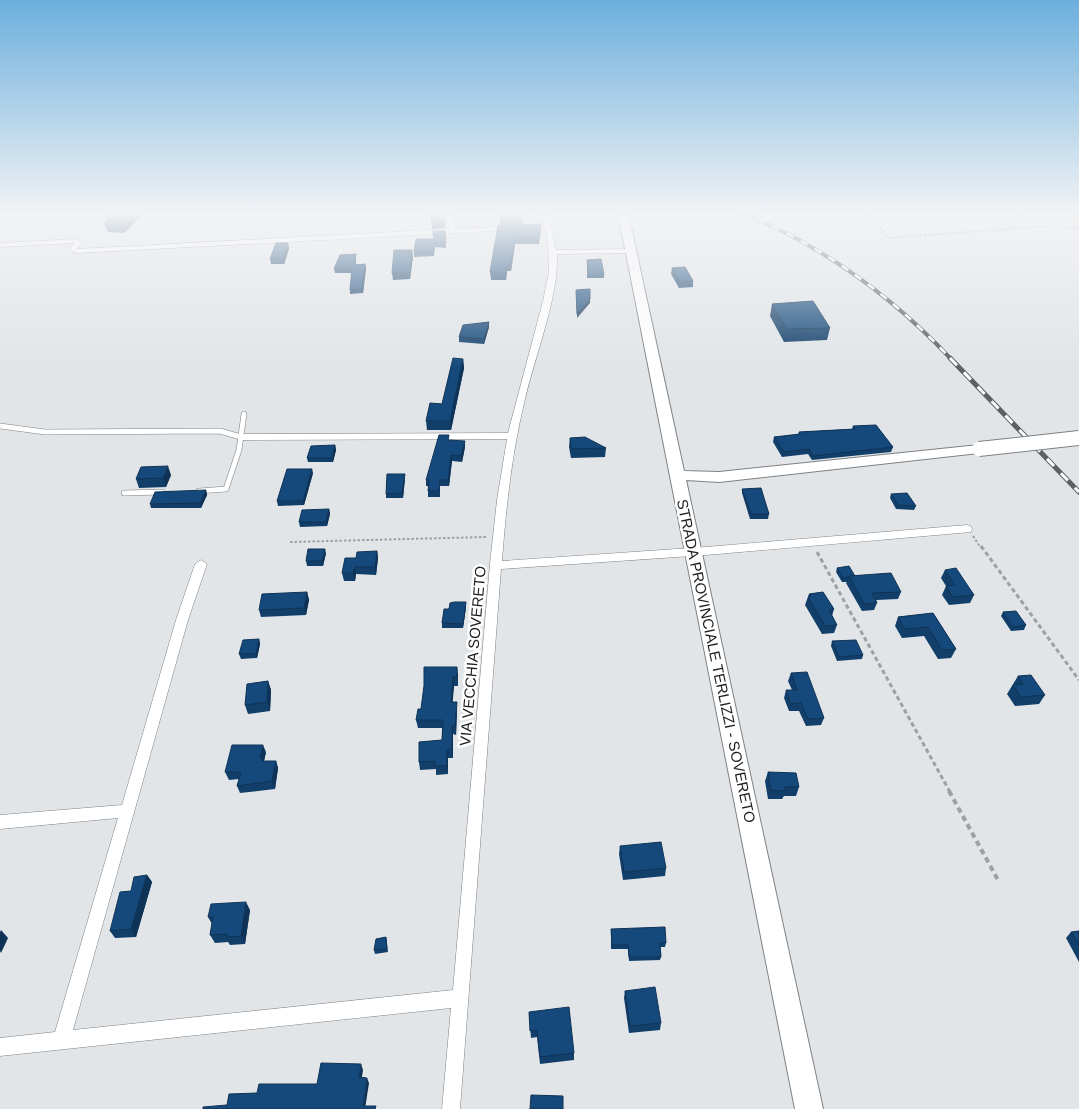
<svg xmlns="http://www.w3.org/2000/svg" width="1079" height="1109" font-family="Arial,sans-serif">
<rect width="100%" height="100%" fill="#e1e5e8"/>
<g fill="none" stroke-linecap="round" stroke-linejoin="round">
<g stroke="#7e8185" stroke-width="6">
<g id="lane">
<path d="M0,426L45,432L220,431L241,437"/>
<path d="M199,491L226,489L239,450L244,414"/>
<path d="M124,493L162,492"/>
</g>
</g>
<g stroke="#7e8185" stroke-width="1">
<g id="street">
<path d="M446,213H452L456,229L513,226L516,228L513,230L77,253L69,250L74,243L0,247V243L76,239L82,242L77,249L449,229Z"/>
<path d="M538,213H544L551,227L556,250L630,249L634,251L630,253L557,254C559,296 535,356 525,399C512,452 506,506 502,561L706,547L967,525L971,526L972,529L971,532L706,555L501,569L460,1109H442L451,1008L0,1056V1038L55,1032L118,818L0,829V815L122,805L176,620L195,564L201,560L207,564L188,620L73,1030L453,990L490,564L497,500L507,439L241,440L236,437L241,434L508,433L543,301L549,272L548,242L545,227Z"/>
</g>
</g>
<g stroke="#7e8185" stroke-width="2">
<path id="secondary" d="M618,213H628L684,471L719,472L979,445L986,449L979,453L719,482L686,480L823,1109H795Z"/>
</g>
<g stroke="#9ea1a3" stroke-width="2" stroke-dasharray="2.5 2" stroke-linecap="butt">
<path d="M869,213L888,238L1049,226L1079,229"/>
<path d="M973,536L981,548"/>
<path d="M290,542L486,537"/>
</g>
<g stroke="#9ea1a3" stroke-width="3" stroke-dasharray="4.5 3" stroke-linecap="butt">
<path d="M981,546L1079,680"/>
<path d="M817,552L950,792"/>
</g>
<path stroke="#9ea1a3" stroke-width="4" stroke-dasharray="5.5 4" stroke-linecap="butt" d="M949,791L998,880"/>
<use href="#lane" stroke="#fff" stroke-width="5"/>
<use href="#street" fill="#fff" fill-rule="evenodd"/>
<use href="#secondary" fill="#fff" fill-rule="evenodd"/>
<g stroke="#5e6062" stroke-width="4">
<path id="rail-far1" d="M743,213C824,247 891,295 951,359"/>
</g>
<g stroke="#5e6062" stroke-width="5">
<path id="rail" d="M950,358L1079,492"/>
</g>
<use href="#rail-far1" stroke="#fff" stroke-width="2.5" stroke-dasharray="8" stroke-linecap="butt"/>
<use href="#rail" stroke="#fff" stroke-width="3" stroke-dasharray="10" stroke-linecap="butt"/>
<g stroke="#7e8185" stroke-width="16" stroke-linecap="butt">
<path id="secondary-bridge" d="M979,449L1079,438"/>
</g>
<use href="#secondary-bridge" stroke="#fff" stroke-width="14"/>
</g>
<g fill="#123f6a">
<path d="M144,213L124,233L108,232L107,229H106L104,224L107,221H106L105,217Z"/>
<path d="M430,213L445,223V228L432,229Z"/>
<path d="M523,221V224L500,226V222Z"/>
<path d="M498,226L541,231L539,244H515L511,271H507L506,280H491L490,272Z"/>
<path d="M445,231L446,248L435,247L434,256L414,257V251Z"/>
<path d="M288,243L289,249L284,264H271L270,259Z"/>
<path d="M356,254V265L365,264L366,268L363,293L350,294V290L352,273H335L334,269Z"/>
<path d="M413,256L410,279L393,280L392,273Z"/>
<path d="M587,260L604,274V278H587Z"/>
<path d="M672,268L693,281V287L679,288L671,274Z"/>
<path d="M772,304L830,328L827,340L784,342L770,316Z"/>
<path d="M489,322V327L484,344L459,342V337Z"/>
<path d="M463,359L464,368L451,430H427L426,421L442,404Z"/>
<path d="M853,426L893,447L891,452L812,460L808,454L782,457L773,442L774,437L798,435L799,432L852,429Z"/>
<path d="M570,438L606,448L605,457L571,458L569,447Z"/>
<path d="M449,441L465,447L462,462L452,461L449,486H440V497H428V486H426V480Z"/>
<path d="M335,445L336,450L333,462H308L307,458Z"/>
<path d="M313,473L304,505L278,506L277,501Z"/>
<path d="M171,475L166,487L139,488L136,479Z"/>
<path d="M405,478L403,498H386V494Z"/>
<path d="M742,489L769,514L768,519H750L742,493Z"/>
<path d="M206,490L207,495L201,508H151L150,504Z"/>
<path d="M891,494L916,506L914,510L896,509L890,498Z"/>
<path d="M329,509L330,514L327,526L300,527L299,522Z"/>
<path d="M377,551L378,558L376,575L356,574L355,581H344L342,573L356,558Z"/>
<path d="M326,553L323,566H307L306,561Z"/>
<path d="M837,568L855,576L901,592L898,599L876,600L877,603L874,610L862,611L846,583L847,582H842L836,572Z"/>
<path d="M945,570L974,595L970,603L949,605L942,595L946,586L941,578Z"/>
<path d="M307,592L309,600L306,615L261,617L259,610Z"/>
<path d="M809,594L834,609L832,616L837,625L834,633L822,634L805,605Z"/>
<path d="M466,607L463,628H442V623L449,609Z"/>
<path d="M1003,612L1026,625L1024,630L1011,631L1001,616Z"/>
<path d="M933,613L956,649L951,658L938,659L924,636L902,638L895,626L898,617Z"/>
<path d="M259,639L260,644L257,658L241,659L239,654Z"/>
<path d="M832,641L863,655L862,659L837,661L831,646Z"/>
<path d="M791,673L824,718L821,725L806,726L799,711H789L784,698L786,690H792L788,681Z"/>
<path d="M458,675V686H454L452,702L457,710L456,735L453,734V758H448V774L436,775V769L420,770L419,762L442,740V728H418L416,720L421,709L424,686Z"/>
<path d="M1018,676L1045,695L1039,704L1015,706L1007,694Z"/>
<path d="M268,681L271,690L270,711L248,714L245,705Z"/>
<path d="M266,752L264,761H276L278,768L275,789L240,793L237,786L239,779L229,780L225,772Z"/>
<path d="M768,772L799,787L796,796H784L782,799H768L765,781Z"/>
<path d="M620,846L666,868L665,876L623,880L619,854Z"/>
<path d="M147,875L152,882L136,937L115,938L110,931L131,891Z"/>
<path d="M250,910L245,944L230,945L228,942L215,943L210,935L212,924L208,917Z"/>
<path d="M611,929L666,943L665,947H660L661,957L660,960L629,961L628,949H611Z"/>
<path d="M1079,931V962L1066,938L1071,932Z"/>
<path d="M386,937L388,952L375,954L374,950Z"/>
<path d="M625,991L661,1023L660,1030L629,1033L624,998Z"/>
<path d="M529,1012L574,1053V1060L540,1064L537,1037L531,1038Z"/>
</g>
<g fill="#0f3356">
<path d="M138,213H144L124,233L123,228Z"/>
<path d="M515,237V244L511,271V264Z"/>
<path d="M288,243L289,249L284,264L283,258Z"/>
<path d="M412,250L413,256L410,279V273Z"/>
<path d="M365,264L366,268L363,293L362,289Z"/>
<path d="M507,264V271L506,280L505,273Z"/>
<path d="M590,299V303L577,318V314Z"/>
<path d="M489,322V327L484,344V339Z"/>
<path d="M463,359L464,368L451,430L450,421Z"/>
<path d="M465,441V447L462,462L461,456Z"/>
<path d="M335,445L336,450L333,462L332,458Z"/>
<path d="M451,455L452,461L449,486L448,480Z"/>
<path d="M168,466L171,475L166,487L163,478Z"/>
<path d="M312,469L313,473L304,505L303,501Z"/>
<path d="M405,474V478L403,498L402,493Z"/>
<path d="M206,490L207,495L201,508L200,503Z"/>
<path d="M329,509L330,514L327,526L326,522Z"/>
<path d="M325,549L326,553L323,566L322,561Z"/>
<path d="M377,551L378,558L376,575L375,567Z"/>
<path d="M355,567L356,574L355,581L353,573Z"/>
<path d="M307,592L309,600L306,615L304,608Z"/>
<path d="M466,602V607L463,628V624Z"/>
<path d="M259,639L260,644L257,658L256,654Z"/>
<path d="M457,667L458,675V686L457,677Z"/>
<path d="M453,677L454,686L452,710L451,702Z"/>
<path d="M268,681L271,690L270,711L267,702Z"/>
<path d="M457,702V710L456,735L455,726Z"/>
<path d="M452,726L453,734V758L452,749Z"/>
<path d="M263,745L266,752L264,761L266,766L260,759Z"/>
<path d="M447,750L448,758V774L447,766Z"/>
<path d="M276,761L278,768L275,789L272,781Z"/>
<path d="M147,875L152,882L136,937L131,929Z"/>
<path d="M246,902L250,910L245,944L241,936Z"/>
<path d="M1,930L8,938L1,953L0,951V932Z"/>
<path d="M361,1064L363,1070L361,1083L359,1077Z"/>
<path d="M367,1078L369,1083L365,1109L363,1106Z"/>
</g>
<g fill="#15497b" stroke="#0f3356">
<path d="M109,213H138L123,228H106L110,224H104L111,217H105Z"/>
<path d="M430,213H443L445,223H432Z"/>
<path d="M501,213H521L523,221L500,222Z"/>
<path d="M541,224L539,237H515L511,264H507L505,273L490,272L498,226Z"/>
<path d="M433,231H445L446,243L435,242L434,251H414L416,239H434Z"/>
<path d="M276,243H288L283,258L270,259Z"/>
<path d="M394,250H412L410,273H392Z"/>
<path d="M356,254L355,265L365,264L362,289L350,290L352,269H334L340,255Z"/>
<path d="M601,259L604,274H588L587,260Z"/>
<path d="M685,267L693,281L680,282L672,268Z"/>
<path d="M590,289V299L577,314L576,290Z"/>
<path d="M813,301L830,328L787,329L772,304Z"/>
<path d="M489,322L484,339L459,337L463,325Z"/>
<path d="M453,358L463,359L450,421H426L430,403L442,404Z"/>
<path d="M876,425L893,447L813,456L809,449L784,452L774,437L800,434L799,432L855,429L853,426Z"/>
<path d="M439,435H449L448,440L465,441L461,456L451,455L448,480H440L439,491H428L429,480H426Z"/>
<path d="M585,437L606,448L571,449L570,438Z"/>
<path d="M335,445L332,458H307L311,446Z"/>
<path d="M168,466L163,478L136,479L141,467Z"/>
<path d="M287,469H312L303,501H277Z"/>
<path d="M387,474H405L402,493L386,494Z"/>
<path d="M761,488L769,514H751L742,489Z"/>
<path d="M206,490L200,503L150,504L155,492Z"/>
<path d="M907,493L916,506L898,505L891,494Z"/>
<path d="M329,509L326,522H299L302,510Z"/>
<path d="M308,549H325L322,561H306Z"/>
<path d="M377,551L375,567H355L353,573H342L345,558H356L357,552Z"/>
<path d="M849,566L855,576H849L848,577L843,578L837,568Z"/>
<path d="M956,568L974,595L953,597L946,586L955,585L945,570Z"/>
<path d="M891,573L901,592L872,593L877,603L864,604L849,576Z"/>
<path d="M307,592L304,608L259,610L262,594Z"/>
<path d="M823,592L834,609L829,610L837,625L825,626L808,597L811,596L809,594Z"/>
<path d="M454,602H466L463,624L442,623L444,609H449L450,603Z"/>
<path d="M1016,611L1026,625L1013,627L1003,612Z"/>
<path d="M933,613L956,649L942,650L928,627L905,629L898,617Z"/>
<path d="M259,639L256,654H239L243,640Z"/>
<path d="M856,640L863,655L839,657L832,641Z"/>
<path d="M424,667H457V677H453L451,702H457L455,726H452V749L447,750V766H435V761L419,762V742L442,740L443,720H416L418,709H421L424,686Z"/>
<path d="M807,672L824,718L808,719L801,703L791,704L786,690H797L791,673Z"/>
<path d="M1031,675L1045,695L1021,697L1013,685L1023,684L1018,676Z"/>
<path d="M268,681L267,702L245,705L247,684Z"/>
<path d="M232,745H263L260,759L263,758L262,761H276L272,781L237,786L241,772H225Z"/>
<path d="M768,772L796,773L799,787H785V791L771,790Z"/>
<path d="M661,842L666,868L624,872L620,846Z"/>
<path d="M147,875L131,929L110,931L120,892L131,891L134,877Z"/>
<path d="M246,902L241,936L226,937L227,934L210,935L213,917H208L211,904Z"/>
<path d="M665,927L666,943H660L661,957H629L628,945H612L611,929Z"/>
<path d="M1079,931V945L1071,932Z"/>
<path d="M386,937L387,949L374,950L376,939Z"/>
<path d="M655,987L661,1023L630,1026L625,991Z"/>
<path d="M569,1007L574,1053L540,1057L537,1030L530,1031L529,1012Z"/>
<path d="M321,1063L361,1064L359,1077L367,1078L363,1106H376L375,1109H203V1107L227,1105L229,1094L257,1093L259,1084H317Z"/>
<path d="M531,1095L563,1096V1109H530Z"/>
</g>
<linearGradient id="sky" x2="0" y2="1"><stop stop-color="#6cafdd"/><stop offset="0.58" stop-color="#f2f3f5"/><stop offset="1" stop-color="#f2f3f5" stop-opacity="0"/></linearGradient>
<rect width="1079" height="368" fill="url(#sky)"/>
<g text-anchor="middle" stroke-width="5" stroke-linejoin="round" paint-order="stroke">
<g font-size="15" fill="#1d1e1f" stroke="#fff">
<text transform="translate(473 656) rotate(-85)" y="5">VIA VECCHIA SOVERETO</text>
<text transform="translate(716 661) rotate(78)" y="5">STRADA PROVINCIALE TERLIZZI - SOVERETO</text>
</g>
</g>
</svg>
